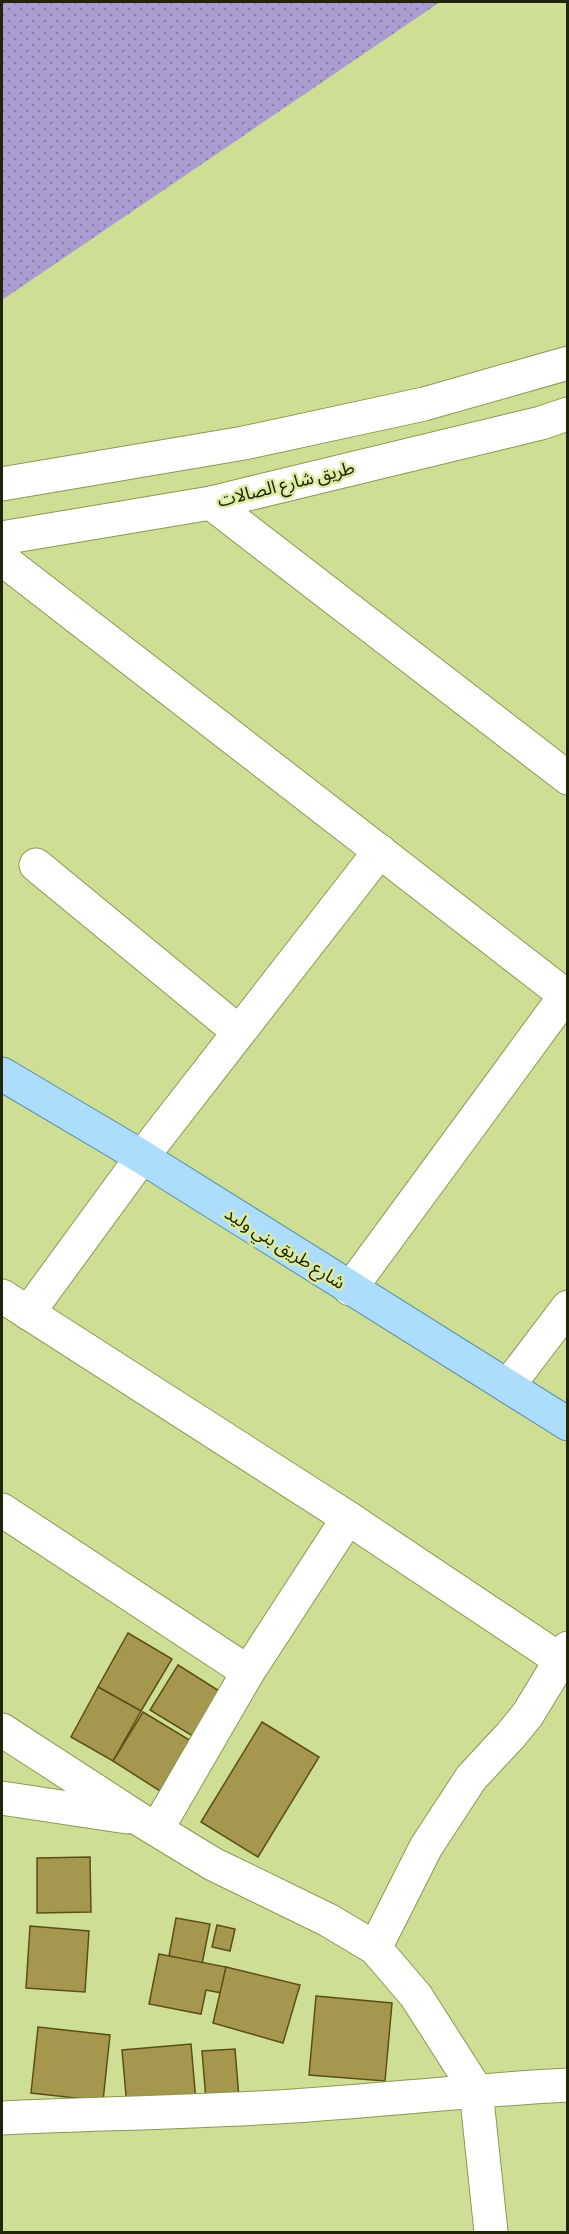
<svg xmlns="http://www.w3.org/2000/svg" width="569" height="2234" font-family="Literata,'Noto Sans Arabic',serif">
<defs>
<pattern id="grass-dots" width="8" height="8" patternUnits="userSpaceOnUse" patternTransform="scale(1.5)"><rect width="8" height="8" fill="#ab9cd1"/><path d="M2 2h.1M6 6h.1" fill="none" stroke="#8b7fa8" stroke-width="1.8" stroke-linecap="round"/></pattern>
</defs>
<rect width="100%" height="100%" fill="#cfde95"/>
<path fill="url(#grass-dots)" d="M2,2H440L2,300Z"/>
<g fill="#a6974e" stroke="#5a4f15" stroke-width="1.5">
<path d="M128,1633L172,1659L141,1711L98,1687Z"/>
<path d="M178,1665L224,1694L196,1738L150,1710Z"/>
<path d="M98,1687L141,1711L113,1761L71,1737Z"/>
<path d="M143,1712L191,1741L160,1791L113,1761Z"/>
<path d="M262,1722L319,1757L258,1857L201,1822Z"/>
<path d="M90,1857L91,1912L37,1913V1858Z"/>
<path d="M176,1918L210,1924L202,1964L169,1956Z"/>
<path d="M217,1925L235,1929L230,1951L212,1947Z"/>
<path d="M30,1926L89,1931L85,1992L26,1988Z"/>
<path d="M159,1954L226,1967L222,1993L206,1990L201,2014L149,2004Z"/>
<path d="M226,1967L300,1985L283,2043L213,2023Z"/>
<path d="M316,1996L392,2003L385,2081L309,2075Z"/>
<path d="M38,2027L110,2035L103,2101L31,2093Z"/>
<path d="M191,2044L196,2102L127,2107L122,2050Z"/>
<path d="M235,2049L239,2098L206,2100L202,2051Z"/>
</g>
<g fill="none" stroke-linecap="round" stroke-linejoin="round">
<g stroke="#8b9852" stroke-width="35">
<g id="minor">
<path d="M2,484L244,443L424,404L568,363"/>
<path d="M211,503L568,778"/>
<path d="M2,538L211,503L541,423L568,414"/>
<path d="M2,559L565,995"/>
<path d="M36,865L239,1032"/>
<path d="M350,1289L568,992"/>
<path d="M2,1296L348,1518L559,1659"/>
<path d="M28,1313L142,1157L380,851"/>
<path d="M508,1386L568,1307"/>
<path d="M2,1510L248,1672"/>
<path d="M2,1730L139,1819L213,1864L328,1920L375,1948L416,1996L476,2090L491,2232"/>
<path d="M2,1798L127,1817"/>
<path d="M157,1829L248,1672L348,1518"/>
<path d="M375,1948L426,1847L471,1778L511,1735L528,1714L568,1648"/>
<path d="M2,2118C94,2114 186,2112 278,2107C375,2101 471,2090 568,2085"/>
</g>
</g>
<g stroke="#578ea6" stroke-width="35">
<path id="major" d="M2,1074L142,1157L568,1424"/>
</g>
<use href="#minor" stroke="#fff" stroke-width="33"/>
<use href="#major" stroke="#acddfd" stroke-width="33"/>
</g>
<g text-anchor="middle" stroke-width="5" stroke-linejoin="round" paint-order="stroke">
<g font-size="18" fill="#202507" stroke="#dceba2">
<text transform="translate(286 484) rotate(-14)" y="6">طريق شارع الصالات</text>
<text transform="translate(285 1248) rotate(32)" y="6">شارع طريق بني وليد</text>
</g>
</g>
<rect width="569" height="2234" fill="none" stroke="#202507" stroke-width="6"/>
</svg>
